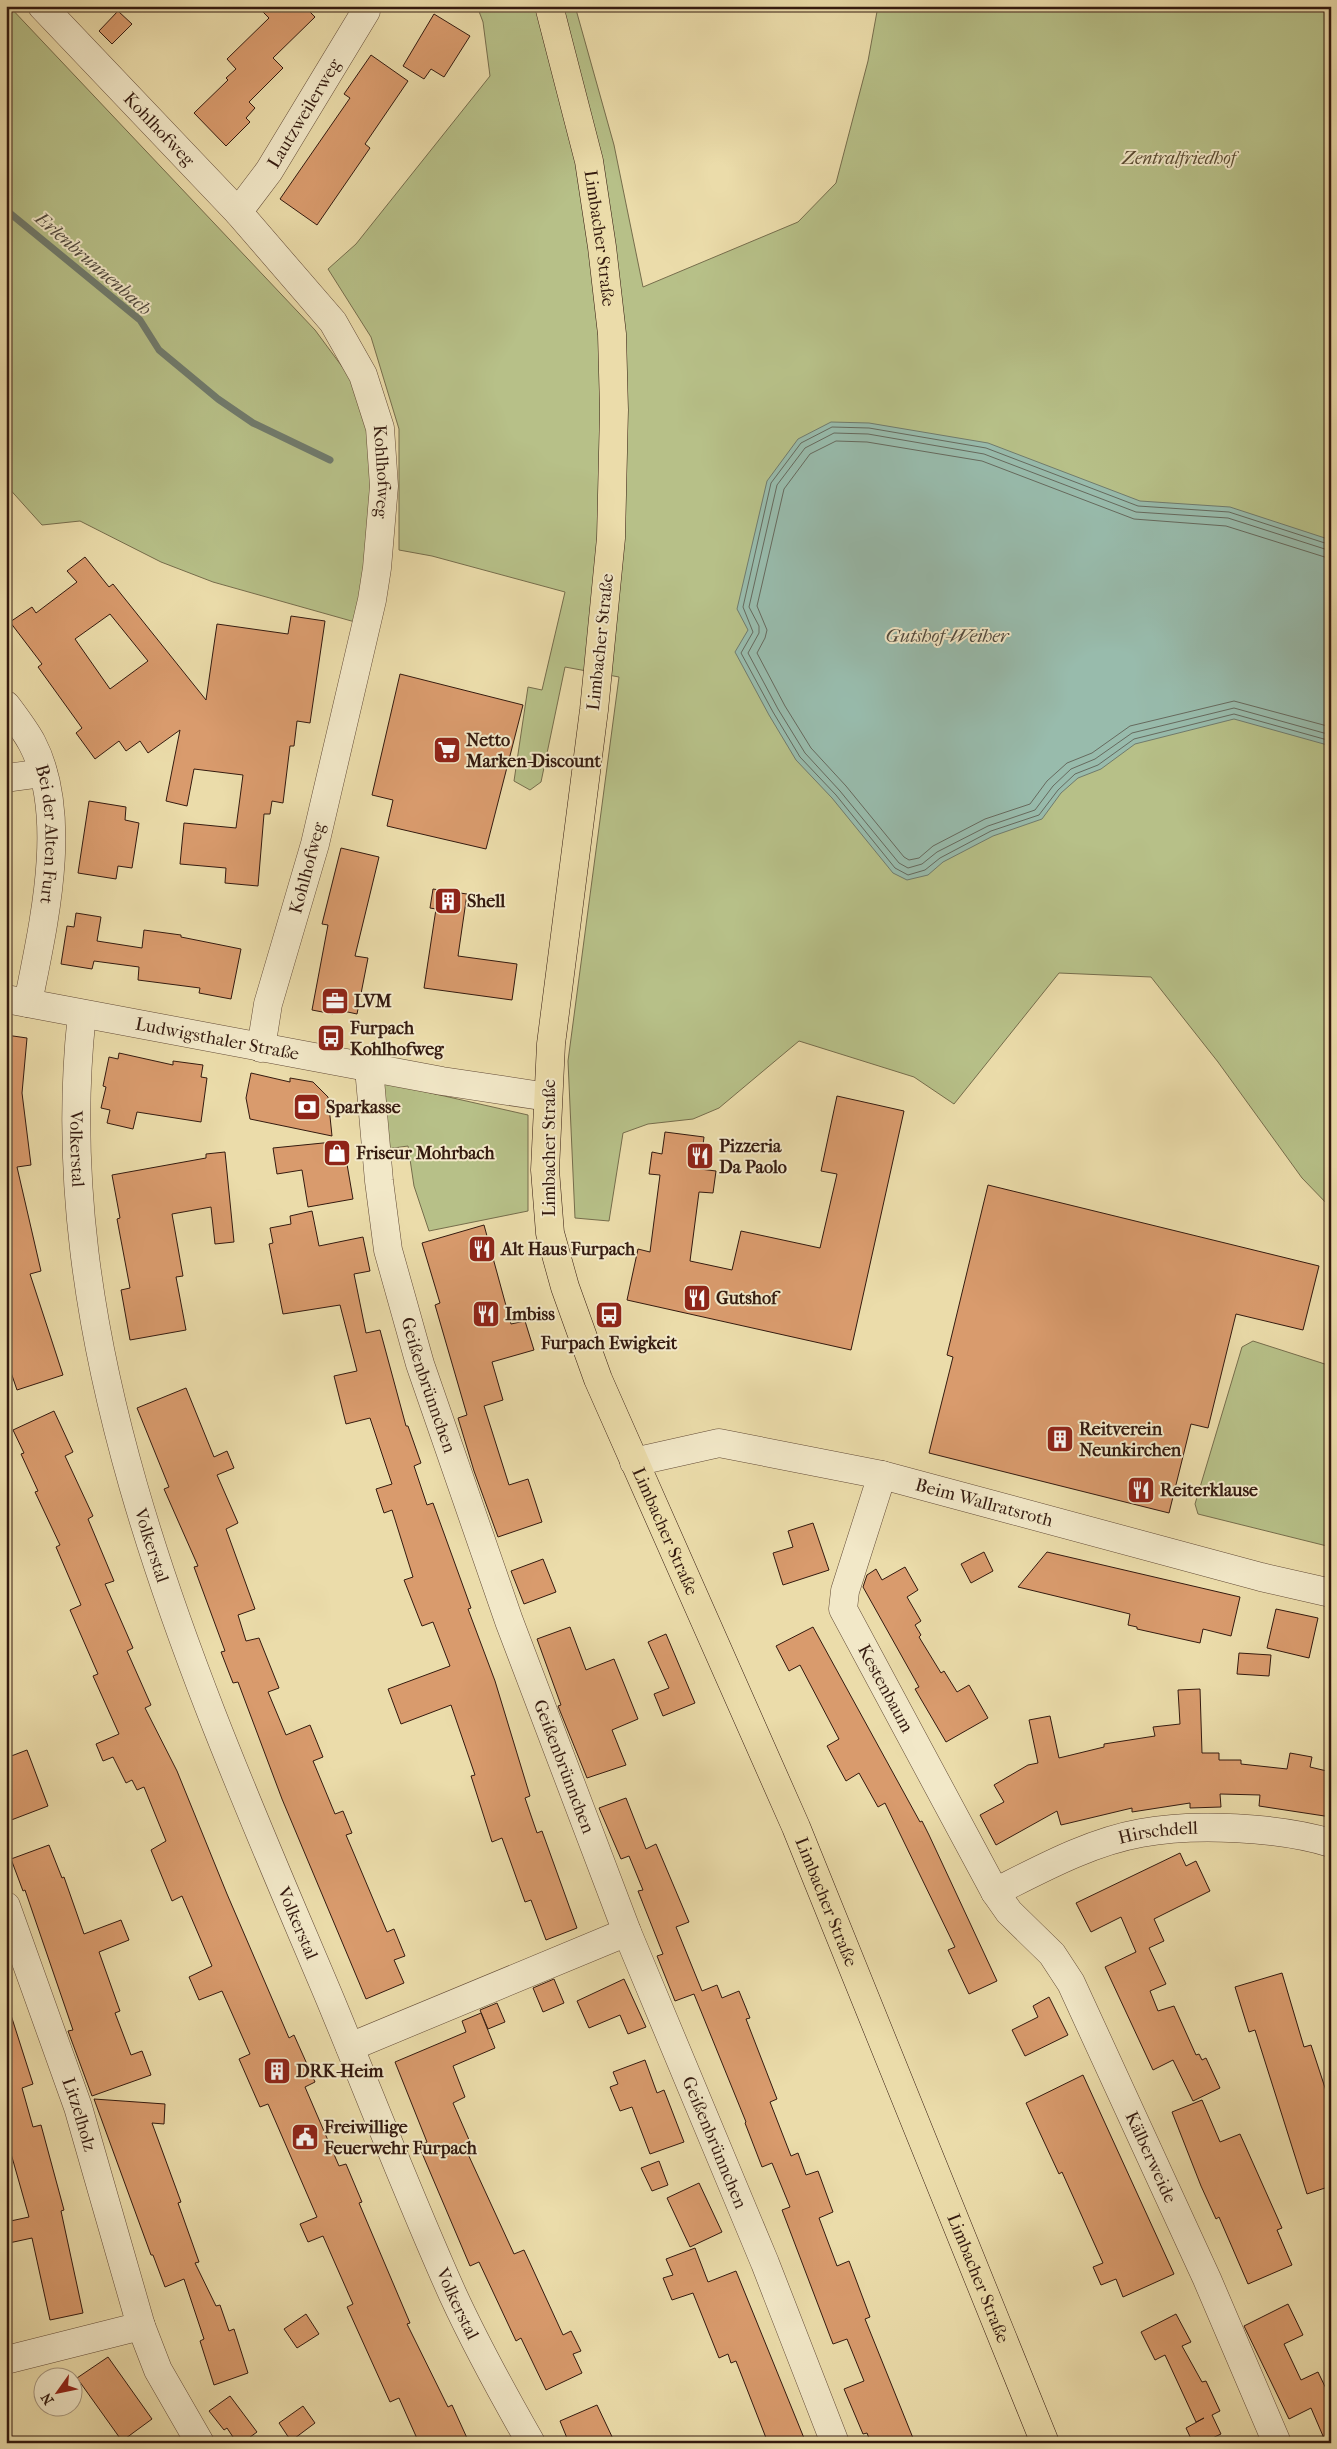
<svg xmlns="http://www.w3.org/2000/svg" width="1337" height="2449" font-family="'IM FELL French Canon',serif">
<rect width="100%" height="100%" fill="#ebdcaa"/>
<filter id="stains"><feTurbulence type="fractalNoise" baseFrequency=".004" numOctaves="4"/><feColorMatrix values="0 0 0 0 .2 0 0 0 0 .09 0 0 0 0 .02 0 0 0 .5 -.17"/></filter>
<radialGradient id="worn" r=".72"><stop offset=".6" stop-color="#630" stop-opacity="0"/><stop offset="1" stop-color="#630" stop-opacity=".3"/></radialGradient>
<g fill="#b7c088" stroke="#766d4c">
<path d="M6,6H9L315,330L355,384L374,435L371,529L355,622L213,582L161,562L80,521L42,525L6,485Z"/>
<path d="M477,6H575L614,145L643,287L798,222L836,183L868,61L878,6H1331V1208L1302,1178L1218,1062L1151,977L1059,973L954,1104L914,1077L799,1041L719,1108L693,1119L648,1124L623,1133L609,1221L575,1218L568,1061L619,677L565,667L541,782L530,790L514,781L528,687L542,690L565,592L432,556L399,550V429L371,337L328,269L356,244L490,76L483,22Z"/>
<path d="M378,1081L528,1115V1211L429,1231L414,1186L408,1146L386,1149Z"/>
<path d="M1253,1341L1331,1366V1547L1198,1514L1195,1504L1242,1347Z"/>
</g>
<path fill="#98bbac" stroke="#707b6d" d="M831,422L869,423L988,443L1140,501L1230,507L1331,540V746L1234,719L1135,744L1101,769L1078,778L1061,793L1042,819L993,836L943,862L928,875L907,880L893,873L832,798L796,760L769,715L735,652L748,630L737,609L767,481L798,439Z"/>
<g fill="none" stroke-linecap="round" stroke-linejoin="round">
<g stroke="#666a5e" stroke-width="1">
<path d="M1331,545L1229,512L1138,506L986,448L869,428L832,427L801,443L771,483L743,607L753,632L741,653L773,712L800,757L836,795L895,868L908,875L925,870L940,858L991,831L1039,815L1058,790L1075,774L1098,765L1134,739L1234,714L1331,741"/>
<path d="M1331,551L1228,518L1136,512L984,454L868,434L834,433L805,448L777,485L749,607L759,626V633L748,653L778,709L805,753L840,791L899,863L908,868L922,864L937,852L988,826L1035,810L1053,786L1071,769L1095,759L1132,733L1234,708L1331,735"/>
<path d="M1331,559L1226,526L1134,519L982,461L867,442L836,441L810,454L784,489L757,606L767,630L765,638L757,653L785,706L811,748L846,786L904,857L909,860L919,858L933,846L985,819L1030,804L1047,781L1067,763L1092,753L1130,726L1234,701L1331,727"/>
</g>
<path stroke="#707b6d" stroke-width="7" d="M6,210L140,320L159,350L218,399L253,423L330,460"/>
</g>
<g fill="#d99b6d" stroke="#341a0f" fill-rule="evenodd">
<path d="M257,6H304L315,17L273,58L283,68L249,102L255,108L246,118L250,122L226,146L194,113L228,80L226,78L236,69L227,59L269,18Z"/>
<path d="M118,11L132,24L112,44L99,31Z"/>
<path d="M434,14L470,36L444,77L431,69L424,79L403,66Z"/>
<path d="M371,55L408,81L365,144L370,148L317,225L280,199L350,98L344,94Z"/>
<path d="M85,557L109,587L113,584L206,700L217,624L288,634L291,616L325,621L310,723L297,721L294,746H290L283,803L272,801L270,814H264L258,886L225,883L226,868L180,864L184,823L236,828L243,775L194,769L187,806L166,801L180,730L148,753L140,741L126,751L119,741L95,759L76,733L82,728L38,667L42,664L10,622L32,607L36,613L77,582L67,571ZM110,614L148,661L110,689L75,639Z"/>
<path d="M400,674L523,705L486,849L387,826L393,800L372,795Z"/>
<path d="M89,801L126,807L125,820L139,823L132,868L118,866L116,879L78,873Z"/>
<path d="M341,848L379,857L355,956L368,958L357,1014L334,1009L333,1014L312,1010L328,925L322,924Z"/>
<path d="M433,889L467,894L458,956L517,964L512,1000L424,988L436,909L430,908Z"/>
<path d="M76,913L101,917L97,941L142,948L144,930L181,935V937L241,949L231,999L199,993L200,988L138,980L139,967L94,961L92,969L61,964L67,926L74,927Z"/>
<path d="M6,1035L27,1038L22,1093L31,1165L17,1167L41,1271L30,1274L63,1375L17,1390L6,1358Z"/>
<path d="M119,1053L173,1065V1061L203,1065L201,1077L207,1078L201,1122L137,1112L133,1129L107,1123L110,1110L101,1108L106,1087L103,1086L109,1057L118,1059Z"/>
<path d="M251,1073L290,1082V1078L313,1082L328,1097L332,1136L250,1119L246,1098Z"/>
<path d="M837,1096L904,1111L851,1350L627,1300L638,1249L650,1252L660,1175L649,1174L652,1152L662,1154L665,1132L704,1137L700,1169L716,1171L713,1193L699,1192L690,1261L732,1270L741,1231L820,1248L837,1174L821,1171Z"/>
<path d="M343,1141L353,1199L308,1207L302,1170L277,1174L273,1148Z"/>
<path d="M225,1152L234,1242L215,1244L211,1207L172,1214L183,1276L176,1277L186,1330L130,1340L121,1290L130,1288L117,1219L120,1218L112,1175L206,1158V1154Z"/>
<path d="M988,1185L1319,1266L1303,1330L1236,1314L1208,1428L1191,1424L1169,1513L929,1453L953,1357L947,1355Z"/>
<path d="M312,1211L319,1246L363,1237L370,1271L354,1274L366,1333L380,1330L406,1426H408L421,1463L414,1466L427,1505L433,1503L471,1608L468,1609L495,1681L530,1796L525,1798L537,1833L542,1831L577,1928L546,1940L531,1900L525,1902L502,1838L492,1842L471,1776L475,1775L451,1705L401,1724L388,1689L450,1666L433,1622L422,1626L404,1580L413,1577L392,1510L384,1513L376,1489L392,1484L370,1418L346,1424L334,1376L357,1371L340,1305L283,1314L269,1244L273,1243L270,1228L291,1224L290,1216Z"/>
<path d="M484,1225L511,1324L525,1321L534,1350L492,1362L503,1400L484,1406L509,1485L528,1479L542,1522L498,1537L474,1471L458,1418L467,1415L435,1305L440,1303L422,1243Z"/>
<path d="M186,1388L214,1457L227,1451L234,1468L217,1475L238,1523L226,1529L255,1609L238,1615L246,1641L259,1638L279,1688L268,1692L286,1735L310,1725L323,1757L313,1761L335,1814L343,1811L352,1833L346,1835L387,1932L394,1929L405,1956L394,1960L404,1983L366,1999L282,1799L238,1682L233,1683L221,1652L225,1651L194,1567L198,1566L164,1489L169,1487L137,1408Z"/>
<path d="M54,1411L73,1452L65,1456L93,1516L88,1519L114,1581L105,1584L133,1648L127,1651L151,1705L145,1708L177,1771L227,1894L289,2038L294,2035L315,2082L305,2087L339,2166L346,2164L362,2202L359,2203L410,2323L407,2324L448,2407L452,2405L467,2438L456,2443H419L399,2398L390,2402L347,2307L353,2304L323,2236L308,2242L300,2224L317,2217L268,2104L260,2107L239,2059L250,2054L222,1991L199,2000L189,1977L212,1966L182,1896L172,1901L151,1850L166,1841L144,1787L137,1790L132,1780L126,1783L113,1757L103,1761L96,1744L119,1734L93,1676L98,1674L70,1610L81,1605L56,1547L60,1545L35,1492L38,1491L21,1454L24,1453L13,1430Z"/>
<path d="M813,1523L829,1570L783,1585L773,1553L793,1547L788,1531Z"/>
<path d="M984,1552L993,1571L971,1583L961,1564Z"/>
<path d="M1047,1552L1240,1597L1231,1636L1203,1629L1200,1643L1137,1629V1627L1128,1625L1130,1614L1018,1587Z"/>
<path d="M543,1559L556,1592L524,1604L511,1571Z"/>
<path d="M905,1567L918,1590L907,1597L921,1621L915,1625L921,1635L919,1637L941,1673L944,1671L957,1692L969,1685L988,1718L946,1742L915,1689L919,1687L863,1587L867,1575L876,1569L882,1580Z"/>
<path d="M1276,1609L1318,1618L1309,1658L1267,1648Z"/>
<path d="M570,1627L586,1670L614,1659L638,1719L612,1730L626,1765L587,1778L558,1706L561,1705L537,1639Z"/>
<path d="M813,1627L920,1822L922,1821L929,1835L997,1981L969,1994L948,1950L955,1947L885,1803L878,1807L859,1773L846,1781L827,1746L839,1739L800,1665L789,1671L776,1646Z"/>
<path d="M666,1634L695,1703L663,1716L654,1694L669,1688L648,1642Z"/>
<path d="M1239,1653L1271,1655L1269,1676L1237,1674Z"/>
<path d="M1200,1689L1202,1753H1219V1760H1241V1764L1287,1769L1290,1753L1312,1757L1310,1767L1331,1772V1817L1259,1806L1260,1795L1220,1794L1221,1807L1190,1808V1803L1132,1812V1808L1061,1825L1057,1811L996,1845L980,1815L1004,1802L994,1785L1028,1765L1038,1763L1029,1720L1050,1716L1059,1758L1104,1747V1744L1155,1736L1153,1727L1180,1724L1178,1690Z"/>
<path d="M27,1750L48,1806L6,1822V1758Z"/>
<path d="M626,1798L646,1849L656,1844L689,1922L676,1927L702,1991L717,1985L722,1998L739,1991L750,2018L746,2019L777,2099L770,2102L791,2156L798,2153L806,2175L818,2171L833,2212L819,2218L837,2266L849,2261L870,2317L865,2319L915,2443H871L867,2433L863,2434L844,2389L864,2381L847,2339L833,2344L782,2210L790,2207L772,2163L762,2167L745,2123L746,2122L694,1994L675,2001L657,1956L663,1954L638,1891L643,1890L629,1856L621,1859L599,1808Z"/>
<path d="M49,1845L62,1878L64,1877L84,1934L121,1920L129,1940L99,1952L120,2011L115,2013L131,2055L142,2051L151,2075L92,2096L68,2031L73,2030L25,1890L23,1891L11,1859Z"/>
<path d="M1180,1853L1186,1866L1196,1861L1210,1891L1154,1919L1164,1941L1149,1948L1166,1984L1150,1991L1158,2011L1174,2006L1196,2055L1199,2054L1202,2060L1206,2058L1220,2088L1193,2101L1173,2060L1153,2070L1105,1967L1136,1952L1121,1917L1091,1932L1076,1903Z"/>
<path d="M1282,1973L1304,2047L1311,2045L1331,2106V2186L1307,2194L1255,2030L1249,2032L1235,1987Z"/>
<path d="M554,1979L564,2003L543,2012L533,1988Z"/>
<path d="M624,1979L646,2027L628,2034L620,2015L589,2028L577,2001Z"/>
<path d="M1049,1997L1068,2035L1025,2056L1012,2030L1038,2017L1033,2006Z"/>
<path d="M497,2003L505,2022L488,2029L480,2010Z"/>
<path d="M6,2012H10L33,2084L22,2088L33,2127L41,2125L64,2210L61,2211L83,2313L50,2320L32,2238L9,2243L6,2230V2222L29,2217L6,2136Z"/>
<path d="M481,2013L495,2048L453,2066L465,2097L453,2103L473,2149L467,2152L514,2254L524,2250L563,2335L571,2331L581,2351L573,2354L582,2373L546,2390L521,2338L516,2341L479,2262L470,2266L419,2146L427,2142L395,2062L466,2032L462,2021Z"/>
<path d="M645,2060L657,2093L664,2090L684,2142L650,2154L632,2107L620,2111L610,2087L618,2084L613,2072Z"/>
<path d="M1083,2075L1174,2274L1123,2297L1116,2279L1101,2285L1093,2267L1103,2263L1062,2172L1059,2174L1026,2103Z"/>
<path d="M94,2099L165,2104L164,2124L152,2123L181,2202L178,2203L199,2262L195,2263L216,2306L220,2305L229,2331L234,2329L248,2373L214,2385L200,2341L204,2339L184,2279L165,2287L153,2255H151Z"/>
<path d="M1202,2100L1220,2142L1240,2134L1282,2228L1277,2230L1292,2265L1248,2284L1219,2217L1216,2219L1201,2186L1172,2112Z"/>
<path d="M659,2161L668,2185L652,2191L641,2168Z"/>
<path d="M699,2183L722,2232L690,2247L667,2198Z"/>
<path d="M695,2248L708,2282L736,2271L806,2443H768L736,2361L731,2363L728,2354L719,2358L693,2293L672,2300L663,2278L673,2275L666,2259Z"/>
<path d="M1288,2304L1303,2335L1284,2344L1301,2380L1318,2372L1331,2399V2443H1326L1311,2408L1289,2419L1244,2326Z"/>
<path d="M306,2314L319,2334L297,2348L284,2329Z"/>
<path d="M1176,2314L1191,2342L1182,2346L1202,2382L1206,2381L1220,2411L1212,2415L1221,2434L1202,2443H1193L1186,2428L1204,2418L1196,2422L1165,2355L1155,2360L1141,2332Z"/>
<path d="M108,2357L152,2419L122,2441L77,2378Z"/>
<path d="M230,2396L257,2432L242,2443H237L227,2428L224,2430L209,2411Z"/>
<path d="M597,2405L615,2443H569L560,2421Z"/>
<path d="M303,2406L315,2423L291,2441L279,2423Z"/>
</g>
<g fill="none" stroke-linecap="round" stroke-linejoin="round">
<g stroke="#624a36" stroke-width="29">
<g id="minor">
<path id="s1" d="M42,6L238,212L333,322L363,375L380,428L384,486L377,568L372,600L315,844L268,1004L261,1048"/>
<path id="s2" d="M238,212L269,171L366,11"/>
<path id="s3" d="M6,705C15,717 25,730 32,743C70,816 43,926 28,1003"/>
<path d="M6,778L43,773"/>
<path id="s4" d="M6,999L442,1081L548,1097"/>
<path id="s5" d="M82,1014C44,1355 201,1693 330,1999C371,2098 409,2197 453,2295C476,2345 503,2394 531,2443"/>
<path id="s6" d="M369,1068L379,1181L388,1250L420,1364L509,1621L627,1932L765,2263L835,2443"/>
<path id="s7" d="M634,1462L719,1443L882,1475L1261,1577L1331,1593"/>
<path id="s8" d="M882,1475L845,1591L843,1609L995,1892L1009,1912L1052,1954L1071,1983L1207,2279L1277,2443"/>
<path id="s9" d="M995,1892C1041,1869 1090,1842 1141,1833C1195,1823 1278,1827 1331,1843"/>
<path id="s10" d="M6,1906L78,2107L141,2326L158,2370L200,2443"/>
<path d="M350,2047L627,1932"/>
<path d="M6,2360L141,2326"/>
</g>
</g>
<g stroke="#341a0f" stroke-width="29">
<g id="major">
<path id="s11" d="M549,6L589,161L602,247L612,334L614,410L611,538L594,710L551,1044L545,1170L550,1233L565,1287L598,1379L796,1827L1045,2443"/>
</g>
</g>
<use href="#minor" stroke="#f2e8c8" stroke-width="28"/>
<use href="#major" stroke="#ebdcaa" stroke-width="28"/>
</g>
<defs>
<g id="supermarket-square" transform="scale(1.4375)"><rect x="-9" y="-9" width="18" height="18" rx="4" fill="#8f2418" stroke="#f2e8c8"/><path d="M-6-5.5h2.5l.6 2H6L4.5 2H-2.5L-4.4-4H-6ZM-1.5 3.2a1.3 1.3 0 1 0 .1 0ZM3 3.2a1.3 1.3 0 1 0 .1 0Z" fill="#fff"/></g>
<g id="building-square" transform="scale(1.4375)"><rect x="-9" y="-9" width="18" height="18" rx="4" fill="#8f2418" stroke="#f2e8c8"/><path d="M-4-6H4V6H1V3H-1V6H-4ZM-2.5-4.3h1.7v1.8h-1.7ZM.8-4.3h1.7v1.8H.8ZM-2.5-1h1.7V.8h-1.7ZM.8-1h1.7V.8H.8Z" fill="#fff"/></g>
<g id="office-square" transform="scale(1.4375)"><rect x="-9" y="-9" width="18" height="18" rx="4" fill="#8f2418" stroke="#f2e8c8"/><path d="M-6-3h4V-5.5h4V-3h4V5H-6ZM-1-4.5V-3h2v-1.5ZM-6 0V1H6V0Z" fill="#fff"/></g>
<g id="bus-square" transform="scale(1.4375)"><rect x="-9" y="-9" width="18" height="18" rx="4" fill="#8f2418" stroke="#f2e8c8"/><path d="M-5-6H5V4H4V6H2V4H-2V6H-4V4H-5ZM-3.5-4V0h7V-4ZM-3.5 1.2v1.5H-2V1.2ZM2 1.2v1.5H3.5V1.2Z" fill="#fff"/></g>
<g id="bank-square" transform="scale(1.4375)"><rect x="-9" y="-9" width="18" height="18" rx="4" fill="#8f2418" stroke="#f2e8c8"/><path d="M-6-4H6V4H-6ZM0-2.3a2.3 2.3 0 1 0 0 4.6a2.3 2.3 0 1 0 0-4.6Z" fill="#fff"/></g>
<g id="shop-square" transform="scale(1.4375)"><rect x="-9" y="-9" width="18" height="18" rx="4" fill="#8f2418" stroke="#f2e8c8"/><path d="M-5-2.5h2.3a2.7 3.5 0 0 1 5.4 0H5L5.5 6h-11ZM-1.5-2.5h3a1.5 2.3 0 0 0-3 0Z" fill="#fff"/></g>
<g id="restaurant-square" transform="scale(1.4375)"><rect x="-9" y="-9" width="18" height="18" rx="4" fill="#8f2418" stroke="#f2e8c8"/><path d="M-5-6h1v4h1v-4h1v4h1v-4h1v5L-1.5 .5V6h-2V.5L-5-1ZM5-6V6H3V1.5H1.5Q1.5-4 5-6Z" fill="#fff"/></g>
<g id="civic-square" transform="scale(1.4375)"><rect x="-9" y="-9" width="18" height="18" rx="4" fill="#8f2418" stroke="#f2e8c8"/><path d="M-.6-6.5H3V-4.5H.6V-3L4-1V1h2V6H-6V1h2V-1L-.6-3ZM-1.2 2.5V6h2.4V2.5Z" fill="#fff"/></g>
</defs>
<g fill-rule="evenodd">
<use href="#supermarket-square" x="447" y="750"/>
<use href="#building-square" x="448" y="901"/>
<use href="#office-square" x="335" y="1001"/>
<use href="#bus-square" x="331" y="1038"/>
<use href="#bank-square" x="307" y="1107"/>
<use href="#shop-square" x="337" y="1153"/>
<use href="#restaurant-square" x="700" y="1156"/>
<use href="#restaurant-square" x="482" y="1249"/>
<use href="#restaurant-square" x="697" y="1298"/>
<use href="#restaurant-square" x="486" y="1314"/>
<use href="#bus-square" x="609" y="1315"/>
<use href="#building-square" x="1060" y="1439"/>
<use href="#restaurant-square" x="1141" y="1490"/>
<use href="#building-square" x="277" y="2071"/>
<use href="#civic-square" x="305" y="2137"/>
</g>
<g text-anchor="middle" stroke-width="4" stroke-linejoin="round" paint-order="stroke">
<g font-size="18" fill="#341a0f" stroke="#f2e8c8">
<text dy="6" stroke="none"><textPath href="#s2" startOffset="119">Lautzweilerweg</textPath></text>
<text dy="6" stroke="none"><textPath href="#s1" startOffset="170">Kohlhofweg</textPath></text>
<text dy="6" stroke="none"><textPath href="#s11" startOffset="238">Limbacher Straße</textPath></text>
<text dy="6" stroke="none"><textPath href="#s1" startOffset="590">Kohlhofweg</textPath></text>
<text transform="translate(600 642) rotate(-84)" y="6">Limbacher Straße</text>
<text dy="6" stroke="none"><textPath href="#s3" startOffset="140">Bei der Alten Furt</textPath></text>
<text transform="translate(307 868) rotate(-75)" y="6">Kohlhofweg</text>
<text dy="6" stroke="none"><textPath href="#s4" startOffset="215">Ludwigsthaler Straße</textPath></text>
<text transform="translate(549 1148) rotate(-90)" y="6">Limbacher Straße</text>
<text dy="6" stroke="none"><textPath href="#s5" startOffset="135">Volkerstal</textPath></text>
<text dy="6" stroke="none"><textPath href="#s6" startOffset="324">Geißenbrünnchen</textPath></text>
<text dy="6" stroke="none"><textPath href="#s7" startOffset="359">Beim Wallratsroth</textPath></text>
<text dy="6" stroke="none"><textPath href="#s11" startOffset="1558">Limbacher Straße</textPath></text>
<text dy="6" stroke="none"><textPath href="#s5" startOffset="540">Volkerstal</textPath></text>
<text dy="6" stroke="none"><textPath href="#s8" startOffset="230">Kestenbaum</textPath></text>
<text dy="6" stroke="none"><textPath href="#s6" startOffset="729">Geißenbrünnchen</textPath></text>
<text dy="6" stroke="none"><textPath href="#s9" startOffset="175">Hirschdell</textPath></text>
<text dy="6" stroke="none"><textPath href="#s11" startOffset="1962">Limbacher Straße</textPath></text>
<text dy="6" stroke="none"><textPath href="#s5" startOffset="945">Volkerstal</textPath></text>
<text dy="6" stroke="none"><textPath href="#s10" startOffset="221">Litzelholz</textPath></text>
<text dy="6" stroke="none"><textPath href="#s6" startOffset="1134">Geißenbrünnchen</textPath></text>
<text dy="6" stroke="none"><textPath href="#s8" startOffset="772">Kälberweide</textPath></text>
<text dy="6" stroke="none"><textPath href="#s11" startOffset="2368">Limbacher Straße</textPath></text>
<text dy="6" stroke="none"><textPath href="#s5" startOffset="1358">Volkerstal</textPath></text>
</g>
<g font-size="18" font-style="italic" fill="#5b4c33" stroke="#f2e8c8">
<text x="1179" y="164">Zentralfriedhof</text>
</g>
<g font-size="18" font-weight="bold" fill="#341a0f" stroke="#f2e8c8" text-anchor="start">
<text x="466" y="746">Netto<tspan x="466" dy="21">Marken-Discount</tspan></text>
<text x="467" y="907">Shell</text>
<text x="354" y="1007">LVM</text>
<text x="350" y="1034">Furpach<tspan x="350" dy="21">Kohlhofweg</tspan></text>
<text x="326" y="1113">Sparkasse</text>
<text x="719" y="1152">Pizzeria<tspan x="719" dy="21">Da Paolo</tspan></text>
<text x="356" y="1159">Friseur Mohrbach</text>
<text x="501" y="1255">Alt Haus Furpach</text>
<text x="716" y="1304">Gutshof</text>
<text x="505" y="1320">Imbiss</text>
<text x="609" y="1349" text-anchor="middle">Furpach Ewigkeit</text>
<text x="1079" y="1435">Reitverein<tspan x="1079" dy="21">Neunkirchen</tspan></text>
<text x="1160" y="1496">Reiterklause</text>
<text x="296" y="2077">DRK-Heim</text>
<text x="324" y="2133">Freiwillige<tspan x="324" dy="21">Feuerwehr Furpach</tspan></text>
</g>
<g font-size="19" font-style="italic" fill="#524a3e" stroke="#f2e8c8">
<text transform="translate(94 263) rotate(41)" y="7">Erlenbrunnenbach</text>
<text x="947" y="642">Gutshof-Weiher</text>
</g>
</g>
<rect width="1337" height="2449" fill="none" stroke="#ebdcaa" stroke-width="25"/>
<rect x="8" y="8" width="1322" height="2434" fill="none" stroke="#341a0f" stroke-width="2.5"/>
<rect x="12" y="12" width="1312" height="2424" fill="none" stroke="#341a0f"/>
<g transform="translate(58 2392) rotate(237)"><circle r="24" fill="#f2e8c8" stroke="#a6967e"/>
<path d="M0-4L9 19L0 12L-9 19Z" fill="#8f2418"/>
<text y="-8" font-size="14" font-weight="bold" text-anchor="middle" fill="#341a0f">N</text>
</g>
<rect width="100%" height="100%" filter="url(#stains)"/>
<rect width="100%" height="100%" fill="url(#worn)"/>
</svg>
